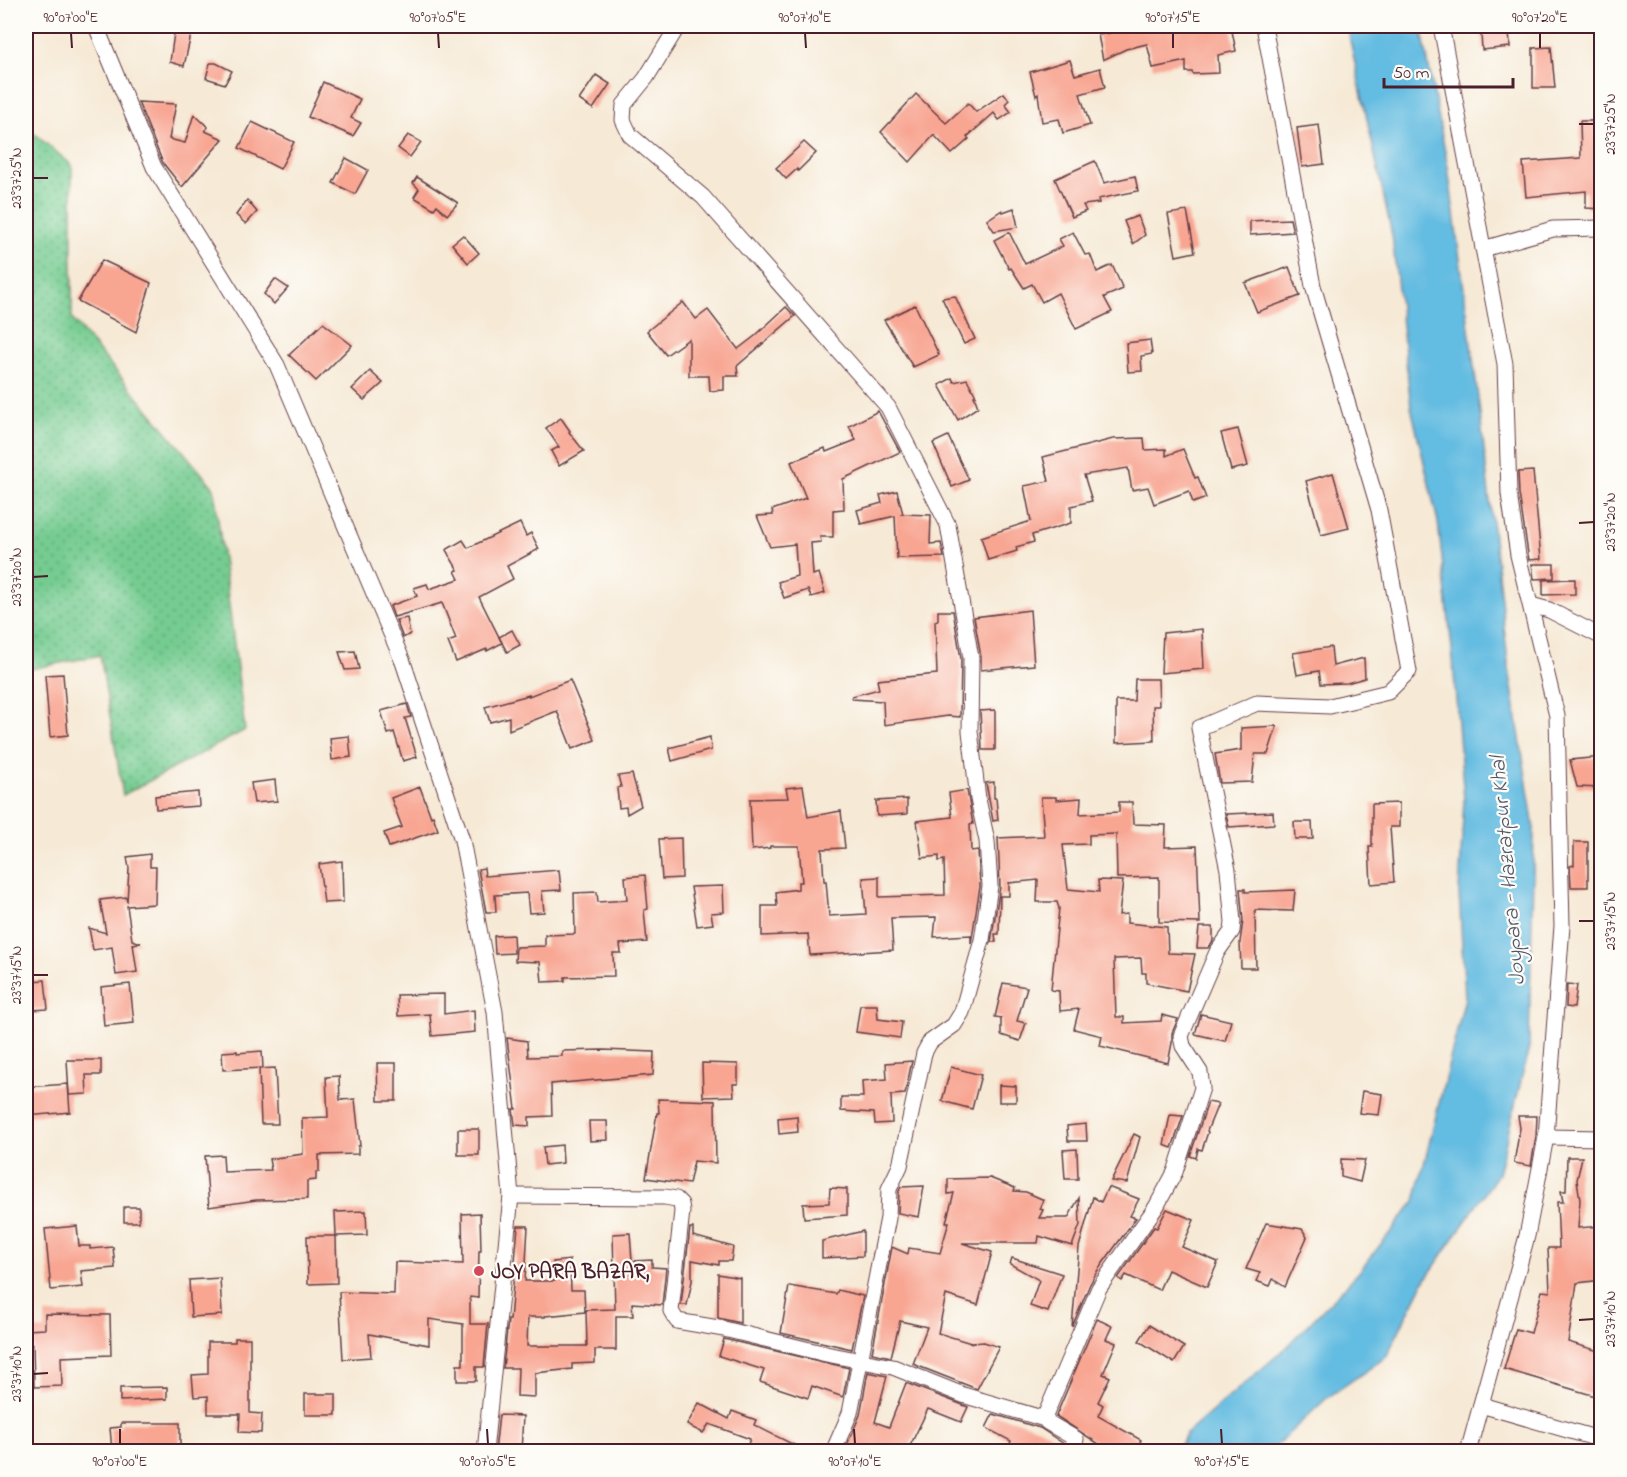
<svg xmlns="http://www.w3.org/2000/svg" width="1627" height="1477" font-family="'Indie Flower',sans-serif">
<defs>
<pattern id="grass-dots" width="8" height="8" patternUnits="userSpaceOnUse" patternTransform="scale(1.5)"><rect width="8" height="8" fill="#75cc91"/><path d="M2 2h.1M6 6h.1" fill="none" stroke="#62a577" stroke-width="1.8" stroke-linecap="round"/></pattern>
</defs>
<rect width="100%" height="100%" fill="#fdfcf7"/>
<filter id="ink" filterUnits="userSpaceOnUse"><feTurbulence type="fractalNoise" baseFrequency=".0167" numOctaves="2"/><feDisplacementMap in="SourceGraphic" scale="12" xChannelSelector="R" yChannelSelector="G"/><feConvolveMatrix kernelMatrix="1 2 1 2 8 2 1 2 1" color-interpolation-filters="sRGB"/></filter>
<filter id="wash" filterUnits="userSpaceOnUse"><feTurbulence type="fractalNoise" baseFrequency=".008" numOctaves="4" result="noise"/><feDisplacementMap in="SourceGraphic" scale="24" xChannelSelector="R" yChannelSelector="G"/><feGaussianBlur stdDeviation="1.35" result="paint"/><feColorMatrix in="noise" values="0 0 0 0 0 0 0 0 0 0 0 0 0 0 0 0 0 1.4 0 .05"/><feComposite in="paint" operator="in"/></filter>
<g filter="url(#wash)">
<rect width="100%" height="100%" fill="#f6e9d5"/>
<path fill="url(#grass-dots)" stroke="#60765e" stroke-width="1.5" d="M26,127L72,165V319L214,488L245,730L123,795L100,655L26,670Z"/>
<path fill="#63bce1" stroke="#566e86" stroke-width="1.5" d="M1347,26H1421L1448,167L1479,405L1508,662L1534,828L1529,1048L1498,1174L1423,1283L1386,1357L1327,1398L1270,1451H1178L1186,1434L1287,1347L1359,1272L1415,1201L1465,998L1459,892L1464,799L1452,649L1438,522L1411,407L1392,235Z"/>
<g id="blocks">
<g fill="#f8a592">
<path d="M175,26H193L184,66L170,62Z"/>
<path d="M1109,26H1231L1236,51L1218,55L1219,73L1193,74L1192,72H1186V61L1153,68L1147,44L1126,49L1103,60L1098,35L1111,33Z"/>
<path d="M1509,30L1510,47L1482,50L1481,33Z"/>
<path d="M1551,47L1555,88H1533V48Z"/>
<path d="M1070,60L1075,75L1100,68L1105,87L1080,94L1090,125L1063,133L1059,119L1042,122L1038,94L1036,96L1030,72Z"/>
<path d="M210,63H216L232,71L225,84L206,78Z"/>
<path d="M596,75L610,84L593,109L579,100Z"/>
<path d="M323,82L360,99L351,118L361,123L353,136L308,117Z"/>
<path d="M1004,93L1009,100L1005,104L1011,112L999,120L994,113L967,137L969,139L952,154L934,135L910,162L881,132L916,94L946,123L968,103L976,112Z"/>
<path d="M138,102L176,104L169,139L185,143L194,114L208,127L205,131L223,139L182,187L163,163Z"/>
<path d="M1580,121H1596L1598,157L1602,158V209L1586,208V191L1526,197L1523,162L1581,158Z"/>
<path d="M252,122L294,142L280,169L239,148Z"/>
<path d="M1319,125L1324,164L1302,167L1297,128Z"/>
<path d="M408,135L421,142L410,157L398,148Z"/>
<path d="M804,142L816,153L798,171L797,169L786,179L776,168Z"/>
<path d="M346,158L368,170L355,194L333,183Z"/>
<path d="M1095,161L1104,183L1135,176L1138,191L1098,199L1099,203L1083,205L1086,211L1072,217L1055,179Z"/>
<path d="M417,177L444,194L458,203L447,215L437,205L434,209L414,197L419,189L413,183Z"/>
<path d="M247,200L257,212L246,224L236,215Z"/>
<path d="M1014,208L1018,227L994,231L987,220L1002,210L1003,212Z"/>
<path d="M1187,211L1195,252L1176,256L1168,214Z"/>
<path d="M1138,216L1145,235L1133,244L1124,221Z"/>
<path d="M1290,219L1293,232L1250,235V221Z"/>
<path d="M1009,232L1025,264L1063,246L1059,239L1073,232L1085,255L1090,254L1097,272L1112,265L1123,289L1104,297L1112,312L1076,329L1058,293L1042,302L1032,284L1024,288L1011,268L1009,269L994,240Z"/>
<path d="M463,235L479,253L468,263L452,244Z"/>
<path d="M102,260L151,283L136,332L78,301Z"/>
<path d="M1289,267L1300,296L1257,312L1245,283Z"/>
<path d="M275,279L288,288L274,304L264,294Z"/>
<path d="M955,296L975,339L964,344L942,298Z"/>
<path d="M683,302L696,319L708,310L738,349L755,336L786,307L795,316L737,366L738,376H724V390L710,391L709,376H689V339L666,355L647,331Z"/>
<path d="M915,305L939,355L913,367L884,320Z"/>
<path d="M323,323L352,345L316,381L289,355Z"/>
<path d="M1150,340L1152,354L1141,356L1142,371L1128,372L1126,343Z"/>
<path d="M370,371L383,383L364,400L352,389Z"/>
<path d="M952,378L954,382L967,379L976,396H974L978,407L958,420L939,385Z"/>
<path d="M878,411L900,452L843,479L844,509L833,510V537H820L821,542L811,543L813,575L819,573L825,593L811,597L808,590L784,598L778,582L797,576L795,544L770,547L757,516L773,515L772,510L806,498L791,462L825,448L826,452L856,440L849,426Z"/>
<path d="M561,418L570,431L569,432L584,451L559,466L551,451L559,447L546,428Z"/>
<path d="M1238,429L1248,466L1231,470L1221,433Z"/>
<path d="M948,436L969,480L952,487L933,443Z"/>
<path d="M1144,438L1145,450L1166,449V456L1183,449L1195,478L1198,477L1206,498L1193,503L1189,491L1154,504L1148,487L1132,490L1128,468L1084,475L1092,501L1071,506V523L1032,535L1034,542L1016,547L1017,551L988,560L981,537L1031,521L1024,486L1049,481L1043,457L1113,439Z"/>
<path d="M1533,471L1541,559L1529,560L1519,493L1518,472Z"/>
<path d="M1333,473L1349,528L1321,535L1306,481Z"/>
<path d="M897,491L903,514H900L931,515L930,544L941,543L944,557L897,558L895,516L861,524L857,510L882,503L880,495Z"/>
<path d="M520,523L526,536L531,533L539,549L507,566L513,579L479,597L502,643L487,651V649L456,662L448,642L456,639L442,603L394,617L390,606L417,596L414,588L427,584L429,589L459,579L455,571L458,570L446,550L463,540L468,548Z"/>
<path d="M1532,564H1554V578L1534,579Z"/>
<path d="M1575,579V594L1543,595V580Z"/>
<path d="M1030,610L1034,665L981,670V657L974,617Z"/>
<path d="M938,611H953L961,659L960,717L948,716L884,725L883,701L852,699V696L879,689L877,680L937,674L935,621L938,620Z"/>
<path d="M407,618L410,634L403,638L396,620Z"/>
<path d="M1202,629L1204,669L1161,673L1163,633Z"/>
<path d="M512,630L520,645L507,652L499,637Z"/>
<path d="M1331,647L1333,666L1364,658L1365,678L1347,683L1321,684L1319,671L1297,675L1293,653Z"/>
<path d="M355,651L359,669L345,670L339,652Z"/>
<path d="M63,674L68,735L50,737L45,675Z"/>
<path d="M1135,679H1158L1159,706H1153L1154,741L1116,743V701H1134Z"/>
<path d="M570,680L595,740L572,749L557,711L509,730V717L490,722L485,707L529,695V696Z"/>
<path d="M407,704L411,717L405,718L417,757L403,761L394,732L388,734L381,711Z"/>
<path d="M995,710V750H982L980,711Z"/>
<path d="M1277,726L1268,754H1255L1252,782L1220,783L1215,754L1241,750V728Z"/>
<path d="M349,736L351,757L332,760L330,738Z"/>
<path d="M710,737L711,750L672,761L669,748Z"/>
<path d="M1590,758H1602V788L1577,787L1570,760Z"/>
<path d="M632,774L641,806L627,814L626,807L619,808L617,788L621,787L618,776Z"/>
<path d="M275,780L277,801L254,803L251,783Z"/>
<path d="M994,782V798H996L998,820L993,821L986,783Z"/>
<path d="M803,786L808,817L841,811L845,848L822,849L824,881H826L829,916L866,914L863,878L879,877V897L945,895L944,860L939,861V856L922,858L917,821L952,817L949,793L967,790L973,824L970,825L971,851L978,850L980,886L971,944V935L934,937L936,917L891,918L893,950L810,955L808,934L762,936V906H777L776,892L798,889V882H802L799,846H770V848L752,850L750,799L788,798L786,788Z"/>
<path d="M420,787L431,817L433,816L438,830L389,847L384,833L402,827L391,798Z"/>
<path d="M198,792L199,806L156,809L155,796Z"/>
<path d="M1041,797H1056V800L1081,798L1080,814L1119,812V802H1132L1133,824L1166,825L1165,847L1197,846L1200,923L1159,922V877L1117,878L1116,834L1089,835V844L1063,845L1068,889L1099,892L1098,880L1123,881L1119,915L1127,914V923L1167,927L1168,953L1195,954L1187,991L1146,983V973H1142L1141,958L1114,959L1116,1017H1124V1023L1161,1021L1162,1015L1178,1019L1172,1033V1043L1168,1063L1100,1046L1102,1036L1074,1029L1079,1009L1060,1011L1059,991L1051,990L1059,908L1057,902H1037L1038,880L1009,883V896H1000L999,934H995L996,942H991L1000,887L998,838L1044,836Z"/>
<path d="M907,799V814L877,816L876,801Z"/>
<path d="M1399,803V827H1390L1394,882L1371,884L1369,847H1372V804Z"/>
<path d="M1273,812L1274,824L1229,827L1226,814Z"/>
<path d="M1294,822H1312L1313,839H1295Z"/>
<path d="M681,838L682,878L662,879L659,839Z"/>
<path d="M1574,842H1588V887H1571L1570,866L1574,865Z"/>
<path d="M150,854V867H156L155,904L127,906L132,940L141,943L133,944L137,972L116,975L112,947L93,950L89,928L106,933L100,900L126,897L127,902L129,868L127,857Z"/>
<path d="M342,861L343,902L324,903L319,864Z"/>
<path d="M484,868L485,876L559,870L561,890L542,891L544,912L529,913L527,893L495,895L496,912H486L478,869Z"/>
<path d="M645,875L648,909L644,910L647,942L620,944L621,953H613L614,976L565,977V981L542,982L540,962L515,961L516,947L545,946V935L575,934L574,893L597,892L598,902L627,900L625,877Z"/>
<path d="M723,886L724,912L711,913L713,924L697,926L691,887Z"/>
<path d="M1240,889H1245V892L1295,890L1293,911L1255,910L1256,968H1241L1240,942L1243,921Z"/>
<path d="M1199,927H1213V941L1208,948H1197Z"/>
<path d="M513,935L514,953L495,954L494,936Z"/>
<path d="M45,980L48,1009L32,1010L29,981Z"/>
<path d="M1003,983L1027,987L1017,1021L1026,1023L1020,1041L1001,1035V1018L995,1017Z"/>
<path d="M130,984L134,1023L104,1026L101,987Z"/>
<path d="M1567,984L1577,985L1574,1008L1566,1007Z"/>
<path d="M444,994V1014L474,1010L475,1032L432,1036L430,1014L398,1016L397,995Z"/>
<path d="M860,1005H877L878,1019L902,1022L900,1038L856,1032Z"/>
<path d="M1201,1014L1231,1021L1225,1041L1195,1034Z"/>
<path d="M507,1038L527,1041L528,1057L562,1056V1051L603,1050L654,1052L653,1075L551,1084L552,1116L529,1117V1126L515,1125L513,1109H516Z"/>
<path d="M237,1051V1053L262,1051L263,1068L223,1070L222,1052Z"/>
<path d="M67,1060H101V1075H86L87,1094L69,1095Z"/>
<path d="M912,1061L905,1094L891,1095L892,1123L875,1124L874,1113L841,1111V1097H863L862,1081L887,1079L886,1063Z"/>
<path d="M377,1063H396V1101H378Z"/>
<path d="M702,1063L738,1064V1084H733L734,1096L703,1097Z"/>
<path d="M951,1067L981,1075L972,1109L942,1101Z"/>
<path d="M275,1068L278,1124H261L259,1069Z"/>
<path d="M339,1076L340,1100L355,1099L360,1146H358V1154L319,1155V1172H316V1180L307,1181V1199L256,1200L209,1207L205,1156L223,1155L224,1172L271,1170L269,1159L303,1154L302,1118L328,1117L326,1077Z"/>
<path d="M68,1084L70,1112L27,1116L26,1087Z"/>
<path d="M999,1085L1016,1086V1102H999Z"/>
<path d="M1362,1091L1382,1094L1379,1115L1359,1113Z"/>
<path d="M658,1099L715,1101L716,1163L694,1161L689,1184L646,1178L657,1113H659Z"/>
<path d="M1208,1102L1218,1104L1207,1131L1208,1132L1202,1150L1198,1149L1196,1158L1190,1156Z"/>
<path d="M1170,1115L1183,1116L1172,1148L1164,1145Z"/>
<path d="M797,1116L798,1132L779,1134L778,1118Z"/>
<path d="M1518,1116H1537L1536,1136L1531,1166L1514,1163L1520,1128Z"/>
<path d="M589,1121H607L608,1140L590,1141Z"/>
<path d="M1086,1124L1087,1141H1068L1067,1126Z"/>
<rect x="458" y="1129" width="21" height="26"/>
<path d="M1134,1134L1140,1137L1127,1183L1111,1181Z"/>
<path d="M562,1145L563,1163L545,1165L543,1147Z"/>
<path d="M1077,1149L1078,1179H1065L1063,1150Z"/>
<path d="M1567,1157H1582L1577,1180L1580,1200L1578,1228L1602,1226V1280L1577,1283L1568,1342L1602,1352L1597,1368L1602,1370V1398L1504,1369L1516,1329L1531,1333L1542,1291L1550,1292L1548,1248H1559L1557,1202H1563L1561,1191H1566Z"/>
<path d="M1341,1159L1365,1160L1360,1182L1341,1177Z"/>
<path d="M990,1178L1015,1188L1014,1191L1026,1192L1044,1200L1040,1209L1043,1210L1039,1218H1068L1079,1198L1080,1225L1072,1246L1039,1236L1038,1243H962L992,1252L978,1305L946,1295L938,1333L971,1343L984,1342L999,1347L977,1389L913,1364L927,1327L900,1321L891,1357L872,1353L892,1247L908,1254L909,1248L940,1253L949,1222H946L954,1193L948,1194V1179Z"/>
<path d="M924,1186L919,1217L898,1213L899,1191L901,1187Z"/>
<path d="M1108,1187L1139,1199L1130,1216L1136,1218L1098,1270L1090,1284L1072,1327L1079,1247L1093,1197L1101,1202Z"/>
<path d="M830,1188L847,1189V1215L804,1218L803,1204L829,1203Z"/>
<rect x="124" y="1207" width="15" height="15"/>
<path d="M1167,1209L1194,1220L1182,1247L1218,1262L1207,1287L1168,1270L1159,1290L1126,1275L1122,1281L1118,1278L1154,1227L1157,1228Z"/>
<path d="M366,1211L367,1235L336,1236L335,1212Z"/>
<path d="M480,1213L481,1251H479L478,1298L470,1297V1324H488L484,1367H476V1381H457V1365H463V1324L429,1319V1345L369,1334L371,1357L343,1359L339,1292L394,1294L395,1262L463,1264L462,1214Z"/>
<path d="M1266,1223L1302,1229L1307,1237L1285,1287L1273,1279L1270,1286L1256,1281L1260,1273L1246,1269Z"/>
<path d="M77,1226L79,1246H90V1249L113,1247L115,1268L81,1271L83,1287L51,1290L45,1229Z"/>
<path d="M518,1226H528L525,1281H555L553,1262L570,1260L571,1290H584L585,1312L545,1316V1317H528L527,1346H587L586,1310L615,1309L613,1234L630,1233L632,1261L652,1260V1267L666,1268L662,1305L632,1303L633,1316H616V1350H595V1363L572,1364V1369L535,1373V1397L517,1396L518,1368H503L508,1320H510Z"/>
<path d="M690,1228H693V1236L733,1247L731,1261H719V1265L692,1260V1281L687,1305H681Z"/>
<path d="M863,1231V1256L822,1258V1241Z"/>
<path d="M307,1236H336L337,1283L308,1284Z"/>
<path d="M1012,1258L1062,1274L1048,1312L1030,1306L1039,1280L1010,1264Z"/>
<path d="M718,1274L740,1278V1323L718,1318Z"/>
<path d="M220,1278L222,1315L191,1317L189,1280Z"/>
<path d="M789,1286L836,1294L838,1290L863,1296L852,1349L781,1333Z"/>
<path d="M45,1314L110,1315L111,1355L61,1357L62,1386L34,1387L33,1344L26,1345V1330L45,1329Z"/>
<path d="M1097,1319L1112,1326L1106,1339L1116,1343L1103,1374L1110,1377L1098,1402L1103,1405L1098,1416L1141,1440L1135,1452H1111L1056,1416Z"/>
<path d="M1149,1325L1184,1347L1174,1363L1139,1341Z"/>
<path d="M235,1338H250V1413L262,1414L261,1433L239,1432L240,1414H208V1396L194,1397L192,1375L208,1374V1342H235Z"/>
<path d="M724,1339L849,1368L843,1397L812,1386L808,1398L760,1382L764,1370L719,1356Z"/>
<path d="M868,1372L887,1376L875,1422L889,1427L906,1383L968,1407L961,1422L928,1409L907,1452H844L860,1415Z"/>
<path d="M167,1387V1399L120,1401V1388Z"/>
<rect x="305" y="1394" width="31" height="21"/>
<path d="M699,1403L729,1419L732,1411L756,1420L754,1425L808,1452H745L750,1439L709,1424L703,1433L687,1425Z"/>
<path d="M993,1414L1040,1428L1064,1444L1063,1452H1007L1011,1441L986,1428Z"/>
<path d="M499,1415L523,1416L521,1452H495Z"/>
<path d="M121,1423H180V1448H145L112,1451L110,1428L121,1427Z"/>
</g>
</g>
</g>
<g filter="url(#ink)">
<use href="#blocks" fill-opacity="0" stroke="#643d44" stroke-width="1.5"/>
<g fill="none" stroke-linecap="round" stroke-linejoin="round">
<g stroke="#643d44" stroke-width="17">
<g id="minor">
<path d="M96,26L154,167L277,365L403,662L462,840L495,1012L511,1196L485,1452"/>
<path d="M678,26L646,78L624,105L623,120L630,135L703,197L888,407L948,525L971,658L970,731L978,799L987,841L990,886L982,940L962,1012L954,1025L930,1042L924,1053L900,1166L889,1189L888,1218L850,1413L833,1452"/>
<path d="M1441,26L1505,364L1509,494L1518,555L1557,716L1562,926L1546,1137L1527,1236L1468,1452"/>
<path d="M1483,249L1553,229L1602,228"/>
<path d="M1531,605L1549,610L1602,637"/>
<path d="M1546,1137L1602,1138"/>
<path d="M511,1196L665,1197L676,1199L681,1204L682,1211L671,1311L677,1321L724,1329L826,1354L893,1367L963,1395L1045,1419"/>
<path d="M1481,1405L1602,1440"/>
<path d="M1072,1452L1076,1439L1047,1422L1045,1416L1099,1288L1156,1207L1175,1172L1202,1088L1200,1072L1183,1046L1181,1036L1217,952L1232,931L1233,922L1228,870L1199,728L1257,703L1330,706L1388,692L1409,671L1379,510L1313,286L1264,26"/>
</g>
</g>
<use href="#minor" stroke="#fff" stroke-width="15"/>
</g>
</g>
<path fill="none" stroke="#4a1f2b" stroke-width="2" d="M71,33L72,48M438,33L439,48M805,33L806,48M1173,33V48M1540,33V48M1579,124H1594M33,178H48M1579,523L1594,522M33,577L48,576M1579,921H1594M33,975H48M1579,1320L1594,1319M33,1374L48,1373M120,1429V1444M487,1429L488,1444M854,1429L855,1444M1221,1429L1222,1444"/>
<circle fill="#d1495b" stroke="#fdfcf7" stroke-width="2" cx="479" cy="1271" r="6"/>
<g text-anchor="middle" stroke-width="4.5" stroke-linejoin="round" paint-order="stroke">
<g font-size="21" font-weight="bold" fill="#4a1f2b" stroke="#fdfcf7" text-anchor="start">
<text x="491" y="1278">JOY PARA BAZAR,</text>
</g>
<g font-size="22" font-style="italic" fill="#53566b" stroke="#fdfcf7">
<text transform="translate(1506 871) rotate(-95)" y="8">Joypara - Hazratpur Khal</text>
</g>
</g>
<rect width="1627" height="1477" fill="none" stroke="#fdfcf7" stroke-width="66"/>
<path d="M1384 78v9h129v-9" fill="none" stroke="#4a1f2b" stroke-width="3"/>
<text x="1393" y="78" font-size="18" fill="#4a1f2b" stroke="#fdfcf7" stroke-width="4.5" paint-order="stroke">50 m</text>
<rect x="33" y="33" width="1561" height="1411" fill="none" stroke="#4a1f2b" stroke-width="2"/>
<g font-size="15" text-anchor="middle" fill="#4a1f2b">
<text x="71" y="22">90°07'00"E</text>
<text x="438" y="22">90°07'05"E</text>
<text x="805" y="22">90°07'10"E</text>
<text x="1173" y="22">90°07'15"E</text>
<text x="1540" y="22">90°07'20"E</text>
<text transform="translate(1610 124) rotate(-90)" y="5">23°37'25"N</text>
<text transform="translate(16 178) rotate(-90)" y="5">23°37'25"N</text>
<text transform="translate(1610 522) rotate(-90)" y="5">23°37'20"N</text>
<text transform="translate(16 577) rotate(-90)" y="5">23°37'20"N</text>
<text transform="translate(1610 921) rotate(-90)" y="5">23°37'15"N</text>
<text transform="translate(16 975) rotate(-90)" y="5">23°37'15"N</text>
<text transform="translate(1610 1319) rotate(-90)" y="5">23°37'10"N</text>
<text transform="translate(16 1374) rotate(-90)" y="5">23°37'10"N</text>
<text x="120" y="1466">90°07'00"E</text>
<text x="488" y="1466">90°07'05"E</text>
<text x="855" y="1466">90°07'10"E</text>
<text x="1222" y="1466">90°07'15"E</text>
</g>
</svg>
